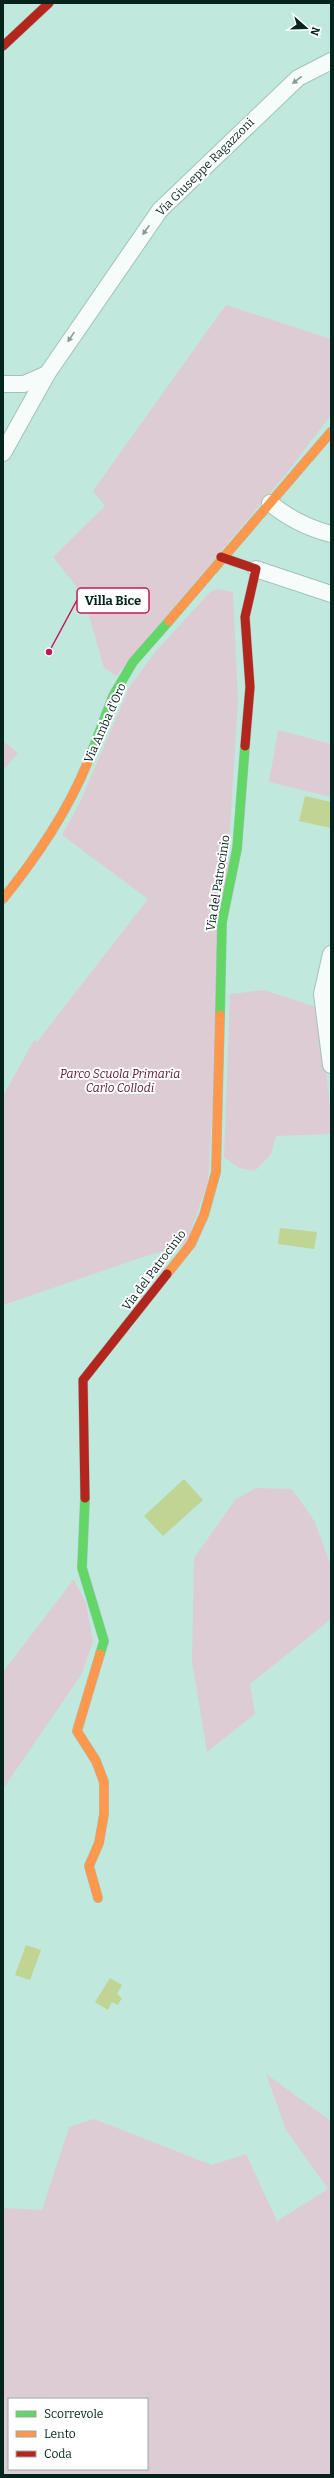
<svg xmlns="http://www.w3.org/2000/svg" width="334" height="2478" font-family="Bitter,serif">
<rect width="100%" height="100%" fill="#c0e8dd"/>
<g fill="#deccd5" fill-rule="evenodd">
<path d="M226,305L331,339V415L286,474L116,676L104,668L83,595L53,557L105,506L93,491Z"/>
<path d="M217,589L233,592L238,701L208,1182L186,1245L146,1256L3,1305V1096L34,1040L37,1042L148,899L62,835L80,802L130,686L156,651L201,602L209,593Z"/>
<path d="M278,730L331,744V797L269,782Z"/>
<path d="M3,741L18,753L3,771Z"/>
<path d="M264,990L319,1008L331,1115V1134L276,1136L271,1154L255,1171L239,1168L224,1157L230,994Z"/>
<path d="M256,1488L292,1489L315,1522L331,1566V1619L250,1684L255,1714L207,1752L192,1661L194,1558L236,1499Z"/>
<path d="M74,1579L86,1603L93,1642L81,1675L3,1789V1672Z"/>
<path d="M266,2074L331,2121V2475H3V2208L42,2210L69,2127L94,2119L212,2165L246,2154L277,2221L328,2189L286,2130ZM9,2399H147V2469H9Z"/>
</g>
<g fill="#c0d494">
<path d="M305,796L331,802V828L299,821Z"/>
<path d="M280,1228L317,1232L314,1249L278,1244Z"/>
<path d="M184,1479L203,1500L163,1536L144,1516Z"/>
<path d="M26,1945L41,1950L30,1980L15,1975Z"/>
<path d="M110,1978L122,1985L117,1994L122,1998L118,2005L112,2002L108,2010L95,2002Z"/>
</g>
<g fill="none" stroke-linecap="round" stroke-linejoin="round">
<g stroke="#a2c2b9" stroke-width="18">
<g id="street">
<path d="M3,384H24L47,374"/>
<path d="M3,453L47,374L160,210L298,78L331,61"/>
<path d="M270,503C288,518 308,528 331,534"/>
<path d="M256,569L331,594"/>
<path d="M331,954L322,994L331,1065"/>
</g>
</g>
<g stroke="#a2c2b9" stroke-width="10">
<g id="fast">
<path d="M89,759L113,696L133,662L169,621"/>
<path d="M220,1015L222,922L237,849L245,746"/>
<path d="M85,1498L82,1568L104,1641L100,1654"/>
</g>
</g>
<g stroke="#a2c2b9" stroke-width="10">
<g id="slow">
<path d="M169,621L331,432"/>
<path d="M3,899C38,855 68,811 89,759"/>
<path d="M167,1274L191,1244L204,1215L216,1172L220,1015"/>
<path d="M98,1898L89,1866L99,1843L104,1814V1782L96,1761L77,1731L100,1654"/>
</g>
</g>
<g stroke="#a2c2b9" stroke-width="10">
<g id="jam">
<path d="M3,46L49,3"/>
<path d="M221,557L256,569L245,617L250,687L245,746"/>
<path d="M85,1498L83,1380L167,1274"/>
</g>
</g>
<use href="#street" stroke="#f6fcfa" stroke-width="16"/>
<use href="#fast" stroke="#63d668" stroke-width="9"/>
<use href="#slow" stroke="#ff974d" stroke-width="9"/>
<use href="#jam" stroke="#b3261e" stroke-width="9"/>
</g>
<defs><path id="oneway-solid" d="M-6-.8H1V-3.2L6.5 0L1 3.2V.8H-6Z"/></defs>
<g fill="#899b97">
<use href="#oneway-solid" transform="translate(297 80) rotate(142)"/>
<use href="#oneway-solid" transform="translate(146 230) rotate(125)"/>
<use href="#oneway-solid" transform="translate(71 337) rotate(124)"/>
</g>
<g text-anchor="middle" stroke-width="4" stroke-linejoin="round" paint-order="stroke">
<g font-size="12" fill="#04241d" stroke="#fff">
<text transform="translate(205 167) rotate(-45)" y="4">Via Giuseppe Ragazzoni</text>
<text transform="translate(105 723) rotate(-66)" y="4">Via Amba d'Oro</text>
<text transform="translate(218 883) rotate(-81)" y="4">Via del Patrocinio</text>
<text transform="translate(154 1270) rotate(-53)" y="4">Via del Patrocinio</text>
</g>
<g font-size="12" font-style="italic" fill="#601439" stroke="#fff">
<text x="120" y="1078">Parco Scuola Primaria<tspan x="120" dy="14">Carlo Collodi</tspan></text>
</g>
</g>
<path fill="none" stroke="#c2185b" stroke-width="1.5" d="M49 652L77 600"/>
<circle fill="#c2185b" stroke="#fff" stroke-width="1.5" cx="49" cy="652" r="4"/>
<rect fill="#fff" stroke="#c2185b" stroke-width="1.5" x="77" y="588" width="72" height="25" rx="4"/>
<g font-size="13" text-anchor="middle" font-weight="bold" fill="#04241d">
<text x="113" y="605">Villa Bice</text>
</g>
<rect width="334" height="2478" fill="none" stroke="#04241d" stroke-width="8"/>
<rect x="8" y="2398" width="140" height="72" fill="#ffffff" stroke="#9ba7a5"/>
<rect x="16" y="2411" width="20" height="6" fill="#63d668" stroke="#9ba7a5"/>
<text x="44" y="2418" font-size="12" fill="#04241d">Scorrevole</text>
<rect x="16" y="2431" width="20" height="6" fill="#ff974d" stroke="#9ba7a5"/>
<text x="44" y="2438" font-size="12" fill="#04241d">Lento</text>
<rect x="16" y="2451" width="20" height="6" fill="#b3261e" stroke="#9ba7a5"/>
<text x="44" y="2458" font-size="12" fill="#04241d">Coda</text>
<g transform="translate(306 28) rotate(110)" stroke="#ffffff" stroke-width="3" paint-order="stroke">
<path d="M0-3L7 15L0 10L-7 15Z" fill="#04241d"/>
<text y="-6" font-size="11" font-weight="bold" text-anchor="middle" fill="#04241d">N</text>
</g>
</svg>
